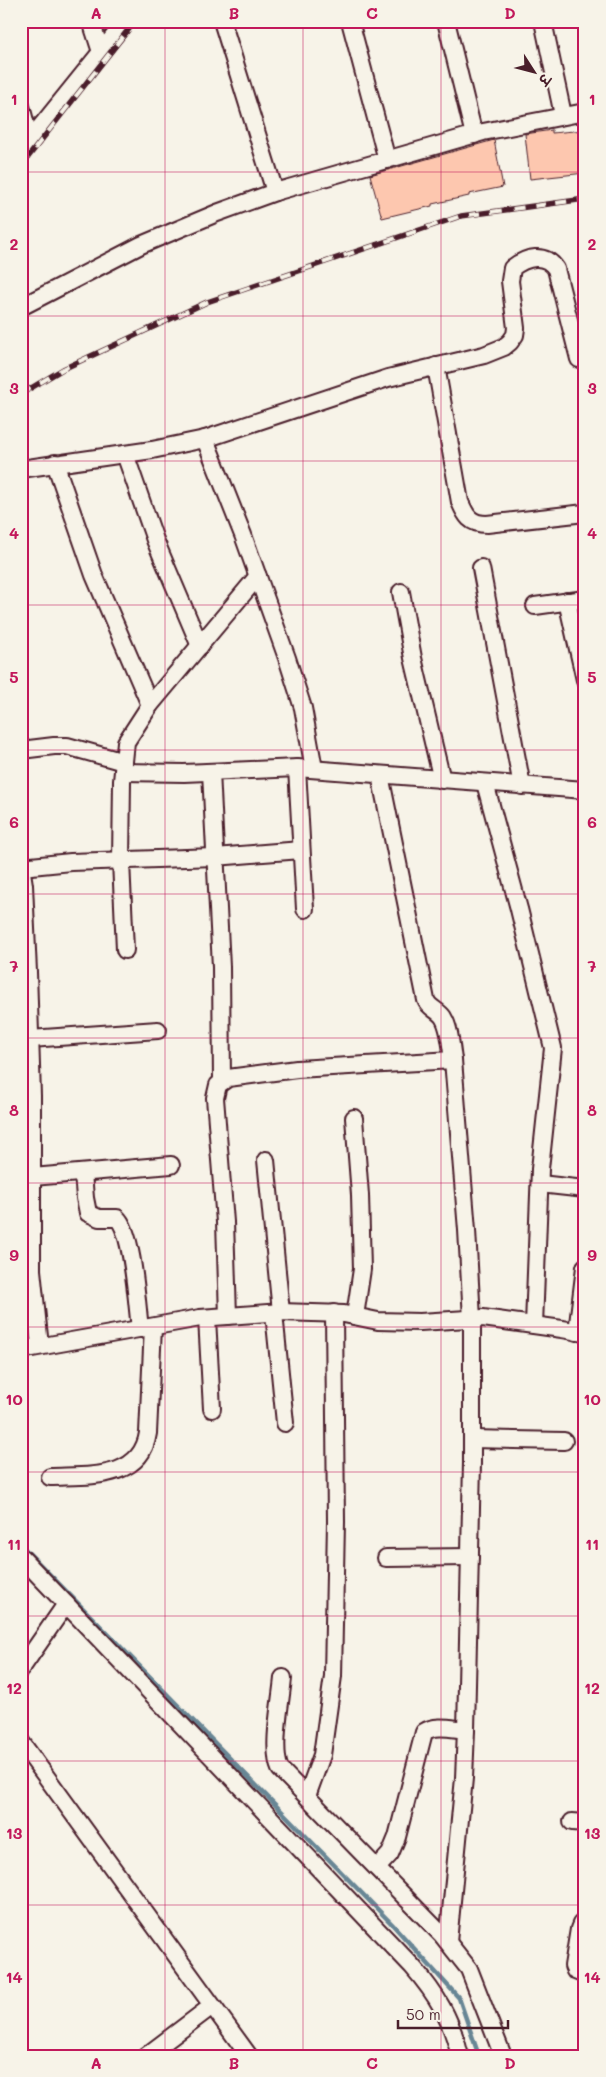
<svg xmlns="http://www.w3.org/2000/svg" width="606" height="2077" font-family="Mali,'Playpen Sans Deva',sans-serif">
<rect width="100%" height="100%" fill="#f7f3e8"/>
<filter id="ink" filterUnits="userSpaceOnUse"><feTurbulence type="fractalNoise" baseFrequency=".02" numOctaves="2"/><feDisplacementMap in="SourceGraphic" scale="10" xChannelSelector="R" yChannelSelector="G"/><feConvolveMatrix kernelMatrix="1 2 1 2 8 2 1 2 1" color-interpolation-filters="sRGB"/></filter>
<g filter="url(#ink)">
<g fill="none" stroke-linecap="round" stroke-linejoin="round">
<path stroke="#688695" stroke-width="4.5" d="M21,1545L392,1924L459,1998L479,2056"/>
</g>
<g fill="#fdc7af" stroke="#4a1f2b">
<path d="M552,130V133L585,130V173L530,179L525,134Z"/>
<path d="M494,140L503,187L469,194V196L432,204V206L382,218L370,175Z"/>
</g>
<g fill="none" stroke-linecap="round" stroke-linejoin="round">
<g stroke="#4a1f2b" stroke-width="20">
<g id="minor">
<path d="M91,21L101,52"/>
<path d="M222,21L275,192"/>
<path d="M350,21L387,160"/>
<path d="M446,21L474,135"/>
<path d="M543,21L563,115"/>
<path d="M21,106L30,140"/>
<path d="M21,151L126,21"/>
<path d="M21,307L141,245L217,213L275,192L483,132L585,112"/>
<path d="M436,366L460,502C466,516 470,524 487,524L585,513"/>
<path d="M205,439L243,535L287,658L303,708L314,769"/>
<path d="M125,454L155,540L200,646"/>
<path d="M55,463L94,575L150,705"/>
<path d="M21,469L152,450L205,439L388,378L484,355L504,347L510,342L515,335L516,328L510,281L512,268C526,257 545,252 556,269L579,359"/>
<path d="M481,568L522,786"/>
<path d="M401,592L413,658L442,780"/>
<path d="M567,601L585,680"/>
<path d="M535,606L585,599"/>
<path d="M21,750L54,746H67L124,762"/>
<path d="M297,768L305,909"/>
<path d="M123,772L184,773L297,768L585,790"/>
<path d="M211,772L221,967L222,1081"/>
<path d="M380,775L426,1000C429,1008 438,1010 443,1017C450,1028 451,1047 453,1060L467,1230L472,1319V1463L466,1730L464,1778L448,1942"/>
<path d="M485,783L519,909L553,1048L540,1169L534,1325"/>
<path d="M21,866L24,885L28,972L32,1096V1270L40,1346"/>
<path d="M21,867L71,862L215,857L301,850"/>
<path d="M125,950L121,861L122,781L126,742L150,705L258,576"/>
<path d="M30,1039L158,1030"/>
<path d="M354,1118L360,1195L362,1269L355,1316"/>
<path d="M266,1160L281,1312"/>
<path d="M83,1173L85,1198L88,1213L99,1218H117C133,1232 137,1305 140,1329"/>
<path d="M21,1178L171,1165"/>
<path d="M540,1184L585,1189"/>
<path d="M274,1313L285,1423"/>
<path d="M228,1316L225,1222L215,1098L218,1085L228,1078L297,1069L453,1060"/>
<path d="M207,1318L212,1409"/>
<path d="M577,1332L585,1267"/>
<path d="M21,1350L200,1318L281,1312L344,1314L378,1321L420,1322L483,1318L562,1329L585,1333"/>
<path d="M472,1439L564,1441"/>
<path d="M50,1477C87,1475 141,1481 148,1433L153,1327"/>
<path d="M21,1557L412,1966C437,1995 451,2018 460,2056"/>
<path d="M386,1558L470,1557"/>
<path d="M21,1669L66,1604"/>
<path d="M283,1678C281,1701 271,1749 280,1769L442,1935L469,1969L503,2056"/>
<path d="M21,1742L249,2056"/>
<path d="M307,1796L322,1755L333,1676L336,1522L334,1313"/>
<path d="M572,1822L585,1823"/>
<path d="M377,1868L390,1854L397,1837L424,1732C436,1724 453,1729 466,1730"/>
<path d="M585,1921L581,1924L579,1929L573,1966L575,1971L585,1975"/>
<path d="M146,2056L212,2006"/>
</g>
</g>
<use href="#minor" stroke="#f7f3e8" stroke-width="16"/>
<g stroke="#4a1f2b" stroke-width="5.5">
<g id="rail">
<path d="M21,166L135,21"/>
<path d="M21,394L63,369L207,302L461,216L585,199"/>
</g>
</g>
<use href="#rail" stroke="#f7f3e8" stroke-width="4" stroke-dasharray="11" stroke-linecap="butt"/>
</g>
</g>
<path fill="none" stroke="#c2185b" stroke-width="1" stroke-opacity="0.55" d="M165,21V2056M303,21V2056M441,21V2056M21,172H585M21,316H585M21,461H585M21,605H585M21,750H585M21,894H585M21,1038H585M21,1183H585M21,1327H585M21,1472H585M21,1616H585M21,1761H585M21,1905H585"/>
<rect width="606" height="2077" fill="none" stroke="#f7f3e8" stroke-width="55"/>
<g transform="translate(534 72) rotate(126)" stroke="#f7f3e8" stroke-width="4" paint-order="stroke">
<path d="M0-4L9 19L0 12L-9 19Z" fill="#4a1f2b"/>
<text y="-8" font-size="14" font-weight="bold" text-anchor="middle" fill="#4a1f2b">उ</text>
</g>
<path d="M398 2020v8h110v-8" fill="none" stroke="#4a1f2b" stroke-width="2.5"/>
<text x="406" y="2020" font-size="15" fill="#4a1f2b" stroke="#f7f3e8" stroke-width="4" paint-order="stroke">50 m</text>
<rect x="28" y="28" width="550" height="2022" fill="none" stroke="#c2185b" stroke-width="2"/>
<g font-size="16" text-anchor="middle" font-weight="bold" fill="#c2185b">
<text x="96" y="19">A</text>
<text x="234" y="19">B</text>
<text x="372" y="19">C</text>
<text x="510" y="19">D</text>
<text x="14" y="105">1</text>
<text x="592" y="105">1</text>
<text x="14" y="250">2</text>
<text x="592" y="250">2</text>
<text x="14" y="394">3</text>
<text x="592" y="394">3</text>
<text x="14" y="539">4</text>
<text x="592" y="539">4</text>
<text x="14" y="683">5</text>
<text x="592" y="683">5</text>
<text x="14" y="828">6</text>
<text x="592" y="828">6</text>
<text x="14" y="972">7</text>
<text x="592" y="972">7</text>
<text x="14" y="1116">8</text>
<text x="592" y="1116">8</text>
<text x="14" y="1261">9</text>
<text x="592" y="1261">9</text>
<text x="14" y="1405">10</text>
<text x="592" y="1405">10</text>
<text x="14" y="1550">11</text>
<text x="592" y="1550">11</text>
<text x="14" y="1694">12</text>
<text x="592" y="1694">12</text>
<text x="14" y="1839">13</text>
<text x="592" y="1839">13</text>
<text x="14" y="1983">14</text>
<text x="592" y="1983">14</text>
<text x="96" y="2069">A</text>
<text x="234" y="2069">B</text>
<text x="372" y="2069">C</text>
<text x="510" y="2069">D</text>
</g>
</svg>
